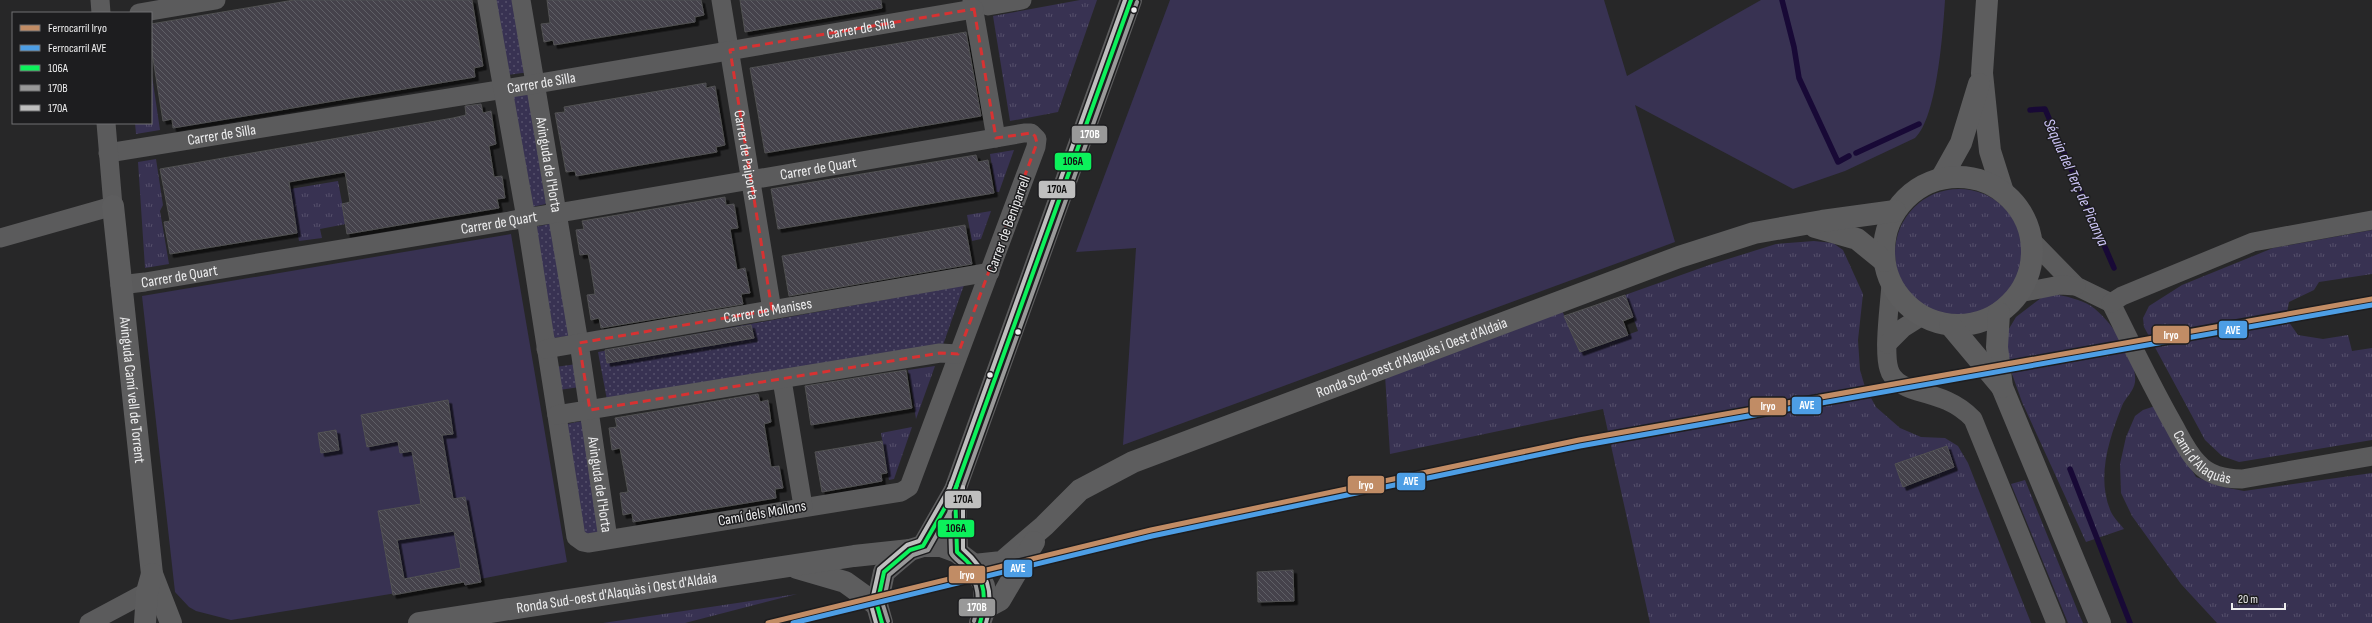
<svg xmlns="http://www.w3.org/2000/svg" width="2372" height="623" font-family="'Sofia Sans Condensed',sans-serif">
<defs>
<pattern id="grass-tufts" width="24" height="20" patternUnits="userSpaceOnUse"><rect width="24" height="20" fill="#383252"/><path d="M3 7l-1-3M5 7V3M7 7l1-3M15 17l-1-3M17 17v-4M19 17l1-3" fill="none" stroke="#55506b"/></pattern>
<pattern id="park-dots" width="8" height="8" patternUnits="userSpaceOnUse"><rect width="8" height="8" fill="#383252"/><path d="M2 2h.1M6 6h.1" fill="none" stroke="#55506b" stroke-width="1.8" stroke-linecap="round"/></pattern>
<pattern id="building-back-hatch" width="6" height="6" patternUnits="userSpaceOnUse"><rect width="6" height="6" fill="#44424c"/><path d="M-1 5l2 2M0 0l6 6M5-1l2 2" fill="none" stroke="#5f5e66"/></pattern>
<filter id="shadow"><feDropShadow dx="3.5" dy="3.5" stdDeviation="0" flood-color="#0009"/></filter>
</defs>
<rect width="100%" height="100%" fill="#272728"/>
<g fill="url(#grass-tufts)">
<path d="M1080,0H1097L1058,112L1010,121L993,16Z"/>
<path d="M151,69L160,130L136,134L135,123H151Z"/>
<path d="M1014,150L999,192H996L990,154Z"/>
<path d="M156,159L163,205L160,211L169,264L145,268L138,162Z"/>
<path d="M338,181L346,224L320,229L322,238L299,241L290,189Z"/>
<circle cx="1959" cy="253" r="64"/>
<path d="M991,211L981,239L972,241L967,215Z"/>
<path d="M2372,230V274L2319,282L2314,290L2289,302L2286,318L2298,335L2323,339L2348,335L2352,351L2372,348V440L2239,462L2222,456L2205,440L2144,327L2143,318L2149,306L2182,285L2273,248Z"/>
<path d="M1814,241L1833,243L1843,250L1863,294L1858,340L1860,370L1865,387L1876,407L1900,428L1921,437L1945,438L1958,446L1968,463L2031,623H1650L1603,409L1390,454L1385,375L1561,308L1580,352L1638,331L1625,295L1712,264L1776,244Z"/>
<path d="M2053,294C2065,296 2080,299 2091,306C2110,319 2138,359 2135,382C2134,391 2125,398 2122,406C2109,439 2096,478 2111,512C2114,518 2120,524 2124,529L2086,542L2022,402L2006,357L2007,332L2016,317L2041,298Z"/>
<path d="M935,366L916,419L908,370Z"/>
<path d="M2155,406L2196,477L2223,487L2244,491L2372,473V623H2217L2181,584L2132,516L2121,493L2120,464L2126,437L2135,416L2143,410Z"/>
<path d="M912,427L894,479L889,480L881,433Z"/>
<path d="M2025,480L2079,614L2083,623H2068L2011,484Z"/>
<path d="M797,594L685,623H603Z"/>
</g>
<g fill="url(#park-dots)">
<path d="M494,0H515L524,73H522L508,75Z"/>
<path d="M528,93L546,204L532,207L512,96Z"/>
<path d="M549,224L552,225L570,331L568,336L554,338L535,227Z"/>
<path d="M964,285L943,345L607,400L598,352Z"/>
<path d="M577,364L580,387L559,390L555,367Z"/>
<path d="M582,421L603,532L584,534L567,424Z"/>
</g>
<g fill="#383252">
<path d="M1170,0H1604L1627,76L1761,0H1945C1943,32 1937,118 1915,138L1845,171L1793,189L1635,105L1675,242L1123,445L1136,248L1076,252Z"/>
<path d="M511,234L567,562L480,579L481,582L465,585L464,582L231,620L196,611L189,607L175,592L142,296Z"/>
</g>
<g fill="none" stroke-linecap="round" stroke-linejoin="round">
<g stroke="#180936" stroke-width="5.5">
<path d="M1782,0L1794,47L1799,78L1838,162L1849,156"/>
<path d="M2030,110L2045,109L2114,268"/>
<path d="M1856,153L1919,124"/>
<path d="M2070,469L2130,623"/>
</g>
</g>
<g fill="url(#building-back-hatch)" stroke="#515152" fill-rule="evenodd" filter="url(#shadow)">
<path d="M294,0H472L483,66L474,68L475,77L269,112L173,128L172,119L163,121L151,46V24Z"/>
<path d="M547,0H701L704,15L695,17V22L688,23L554,45L553,40L544,42L541,24L550,23Z"/>
<path d="M740,0H881L882,8L745,32Z"/>
<path d="M966,32L981,116L765,153L750,68Z"/>
<path d="M706,83V88L715,86L722,127L725,145L716,147L717,152L576,176L575,171L566,172L555,113L565,112L564,107Z"/>
<path d="M481,104L483,113L491,111L496,144L489,146L494,177L502,176L505,198L497,199L499,208L347,234L342,204L350,202L345,172L289,182L297,233L170,254L164,222L170,221L160,169L453,118L466,115L465,106Z"/>
<path d="M976,155L978,162L988,160L994,193L778,229L771,189Z"/>
<path d="M725,197L726,205L734,204L738,228L730,229L737,270L745,268L750,293L741,294L743,304L601,328L599,318L591,320L587,295L595,294L590,263L588,254L580,255L576,230L584,229L582,221Z"/>
<path d="M965,225L972,264L789,296L782,256Z"/>
<path d="M1625,295L1633,317L1623,321L1628,335L1580,352L1564,316Z"/>
<path d="M751,325L754,338L607,363L605,350Z"/>
<path d="M906,370L912,408L811,425L805,386Z"/>
<path d="M758,394L760,402L768,400L771,422L764,424L771,467L779,466L783,488L775,489L776,498L633,522L632,513L623,515L620,493L628,492L620,448L612,450L609,428L617,427L615,418Z"/>
<path d="M448,400L453,434L442,435L453,499L465,497L481,582L465,585L464,582L393,595L378,511L421,504L412,451L400,453L398,441L367,447L361,415ZM454,531L461,568L404,579L397,540Z"/>
<path d="M336,430L339,450L321,453L318,433Z"/>
<path d="M882,441L887,473L881,474L882,481L822,492L815,452Z"/>
<path d="M1947,446L1954,467L1903,487L1895,464Z"/>
<path d="M1293,570L1294,601L1258,602L1257,572Z"/>
</g>
<g fill="none" stroke-linecap="round" stroke-linejoin="round">
<g stroke="#5b5b5c" stroke-width="19">
<path d="M100,0L101,13"/>
<path id="s1" d="M521,0L579,343L608,539"/>
<path id="s2" d="M721,0L772,310"/>
<path d="M972,0L996,138"/>
<path d="M988,6L1022,0"/>
<path d="M139,13L216,0"/>
<path id="s3" d="M108,153L535,84L974,9"/>
<path d="M0,238L113,206L106,123"/>
<path d="M2032,241L2076,286L2111,303"/>
<path d="M1891,283C1890,304 1883,350 1889,369C1892,381 1906,388 1917,391C1939,397 1957,402 1973,419L2056,623"/>
<path id="s4" d="M120,285L145,282L509,221C530,217 550,214 570,211L1024,133H1031L1037,139L1036,147L909,487L901,492L588,543L583,542L576,537L526,218L487,0"/>
<path d="M2019,293L2060,285L2076,286"/>
<path id="s5" d="M2111,303C2131,343 2150,383 2172,422C2180,436 2187,452 2198,463C2209,476 2226,479 2242,479L2372,456"/>
<path d="M2111,303L2122,296L2253,242L2372,220"/>
<path d="M1887,344L1903,328L1922,316"/>
<path id="s6" d="M546,349L990,272"/>
<path d="M782,380L803,506"/>
<path d="M557,415L940,353L958,354"/>
<path d="M89,623L147,592"/>
</g>
<g stroke="#5d5d5e" stroke-width="22">
<path d="M1987,0L1982,73L1990,151L2003,192"/>
<path d="M1942,177L1961,143L1979,84"/>
<circle cx="1958" cy="251" r="74"/>
<path id="s7" d="M113,206L152,574L171,623"/>
<path d="M1815,227L1857,239L1884,261"/>
<path d="M1999,313L1997,347L2002,387L2100,623"/>
<path d="M1950,325L2002,387"/>
<path d="M955,490L957,552"/>
<path d="M923,546L955,490L1131,0"/>
<path id="s8" d="M974,565L1002,562L1044,526L1080,490L1133,462L1679,257L1754,233L1822,221L1895,211"/>
<path d="M797,568L845,582L877,605"/>
<path d="M985,608L1000,600L1034,542"/>
<path d="M145,623L147,592L152,574"/>
<path id="s9" d="M419,623L854,556L910,550"/>
<path d="M882,623L877,605L884,572L910,550L923,546H941L957,552L974,565L984,586L985,608L980,623"/>
</g>
<g stroke="#1d1d1f" stroke-width="7">
<g id="bus-1">
<path d="M957,485L955,490L957,552C983,574 989,590 980,623"/>
<path d="M882,623L877,605L884,572L910,550L923,546L955,490L1131,0"/>
</g>
</g>
<g stroke="#1d1d1f" stroke-width="7">
<g id="bus-2">
<path d="M951,483L949,490L951,553C953,558 960,562 964,566C980,583 980,600 974,621"/>
<path d="M888,621L883,605L889,575L913,555L928,550L961,492L1137,2"/>
</g>
</g>
<g stroke="#1d1d1f" stroke-width="7">
<g id="bus-3">
<path d="M963,487V549C987,570 995,592 986,623"/>
<path d="M876,623L871,605L879,569L907,545L919,541L950,487L1125,0"/>
</g>
</g>
<use href="#bus-1" stroke="#0cf15b" stroke-width="4"/>
<use href="#bus-2" stroke="#999" stroke-width="4"/>
<use href="#bus-3" stroke="#bfbfbf" stroke-width="4"/>
<g stroke="#1d1d1f" stroke-width="8">
<path id="rail-1" d="M768,623L1151,530L1579,440L2372,299"/>
</g>
<g stroke="#1d1d1f" stroke-width="8">
<path id="rail-2" d="M793,623L1152,536L1580,446L2372,305"/>
</g>
<use href="#rail-1" stroke="#c18c65" stroke-width="5"/>
<use href="#rail-2" stroke="#4d9ee5" stroke-width="5"/>
</g>
<path fill="none" stroke="#d73232" stroke-width="3" stroke-dasharray="8 5" stroke-linejoin="round" d="M974,9L996,138L1031,133L1035,136L1037,143L958,354L940,353L590,410L579,343L772,310L730,50Z"/>
<g fill="#ededee" stroke="#1d1d1f" stroke-width="1.5">
<circle cx="1134" cy="10" r="3.5"/>
<circle cx="1018" cy="332" r="3.5"/>
<circle cx="990" cy="375" r="3.5"/>
</g>
<g text-anchor="middle" stroke-width="3" stroke-linejoin="round" paint-order="stroke">
<g font-size="15" fill="#ededee" stroke="#1d1d1f">
<text dy="5" stroke="none"><textPath href="#s3" startOffset="763">Carrer de Silla</textPath></text>
<text dy="5" stroke="none"><textPath href="#s3" startOffset="439">Carrer de Silla</textPath></text>
<text dy="5" stroke="none"><textPath href="#s3" startOffset="115">Carrer de Silla</textPath></text>
<text dy="5" stroke="none"><textPath href="#s2" startOffset="157">Carrer de Paiporta</textPath></text>
<text dy="5" stroke="none"><textPath href="#s1" startOffset="167">Avinguda de l'Horta</textPath></text>
<text dy="5" stroke="none"><textPath href="#s4" startOffset="708">Carrer de Quart</textPath></text>
<text dy="5" stroke="none"><textPath href="#s4" startOffset="384">Carrer de Quart</textPath></text>
<text transform="translate(1008 224) rotate(-70)" y="5">Carrer de Beniparrell</text>
<text dy="5" stroke="none"><textPath href="#s4" startOffset="60">Carrer de Quart</textPath></text>
<text dy="5" stroke="none"><textPath href="#s6" startOffset="225">Carrer de Manises</textPath></text>
<text dy="5" stroke="none"><textPath href="#s8" startOffset="492">Ronda Sud-oest d'Alaquàs i Oest d'Aldaia</textPath></text>
<text dy="5" stroke="none"><textPath href="#s7" startOffset="185">Avinguda Camí vell de Torrent</textPath></text>
<text dy="5" stroke="none"><textPath href="#s5" startOffset="182">Camí d'Alaquàs</textPath></text>
<text dy="5" stroke="none"><textPath href="#s1" startOffset="491">Avinguda de l'Horta</textPath></text>
<text transform="translate(762 513) rotate(-10)" y="5">Camí dels Mollons</text>
<text dy="5" stroke="none"><textPath href="#s9" startOffset="200">Ronda Sud-oest d'Alaquàs i Oest d'Aldaia</textPath></text>
</g>
<g font-size="16" font-style="italic" fill="#cdc5f8" stroke="#1d1d1f">
<text transform="translate(2077 182) rotate(66)" y="6">Séquia del Terç de Picanya</text>
</g>
</g>
<g stroke="#1d1d1f" stroke-width="1.5">
<rect x="1071" y="125" width="37" height="19" rx="4" fill="#999"/>
<rect x="1054" y="152" width="38" height="19" rx="4" fill="#0cf15b"/>
<rect x="1038" y="180" width="38" height="19" rx="4" fill="#bfbfbf"/>
<rect x="2218" y="320" width="30" height="19" rx="4" fill="#4d9ee5"/>
<rect x="2152" y="325" width="38" height="19" rx="4" fill="#c18c65"/>
<rect x="1791" y="396" width="31" height="19" rx="4" fill="#4d9ee5"/>
<rect x="1749" y="397" width="38" height="19" rx="4" fill="#c18c65"/>
<rect x="1396" y="472" width="30" height="19" rx="4" fill="#4d9ee5"/>
<rect x="1347" y="475" width="38" height="19" rx="4" fill="#c18c65"/>
<rect x="944" y="490" width="38" height="19" rx="4" fill="#bfbfbf"/>
<rect x="937" y="519" width="38" height="19" rx="4" fill="#0cf15b"/>
<rect x="1003" y="559" width="30" height="19" rx="4" fill="#4d9ee5"/>
<rect x="948" y="565" width="38" height="19" rx="4" fill="#c18c65"/>
<rect x="958" y="598" width="38" height="19" rx="4" fill="#999"/>
</g>
<g font-size="11" text-anchor="middle" font-weight="bold" fill="#fff">
<text x="1090" y="138">170B</text>
<text x="2233" y="334">AVE</text>
<text x="2171" y="339">Iryo</text>
<text x="1807" y="409">AVE</text>
<text x="1768" y="410">Iryo</text>
<text x="1411" y="485">AVE</text>
<text x="1366" y="489">Iryo</text>
<text x="1018" y="572">AVE</text>
<text x="967" y="579">Iryo</text>
<text x="977" y="611">170B</text>
</g>
<g font-size="11" text-anchor="middle" font-weight="bold" fill="#111">
<text x="1073" y="165">106A</text>
<text x="1057" y="193">170A</text>
<text x="963" y="503">170A</text>
<text x="956" y="532">106A</text>
</g>
<rect x="12" y="12" width="140" height="112" fill="#1d1d1f" stroke="#707072"/>
<rect x="20" y="25" width="20" height="6" fill="#c18c65" stroke="#707072"/>
<text x="48" y="32" font-size="12" fill="#ededee">Ferrocarril Iryo</text>
<rect x="20" y="45" width="20" height="6" fill="#4d9ee5" stroke="#707072"/>
<text x="48" y="52" font-size="12" fill="#ededee">Ferrocarril AVE</text>
<rect x="20" y="65" width="20" height="6" fill="#0cf15b" stroke="#707072"/>
<text x="48" y="72" font-size="12" fill="#ededee">106A</text>
<rect x="20" y="85" width="20" height="6" fill="#999999" stroke="#707072"/>
<text x="48" y="92" font-size="12" fill="#ededee">170B</text>
<rect x="20" y="105" width="20" height="6" fill="#bfbfbf" stroke="#707072"/>
<text x="48" y="112" font-size="12" fill="#ededee">170A</text>
<path d="M2232 603v6h53v-6" fill="none" stroke="#ededee" stroke-width="2"/>
<text x="2238" y="603" font-size="12" fill="#ededee" stroke="#1d1d1f" stroke-width="3" paint-order="stroke">20 m</text>
</svg>
